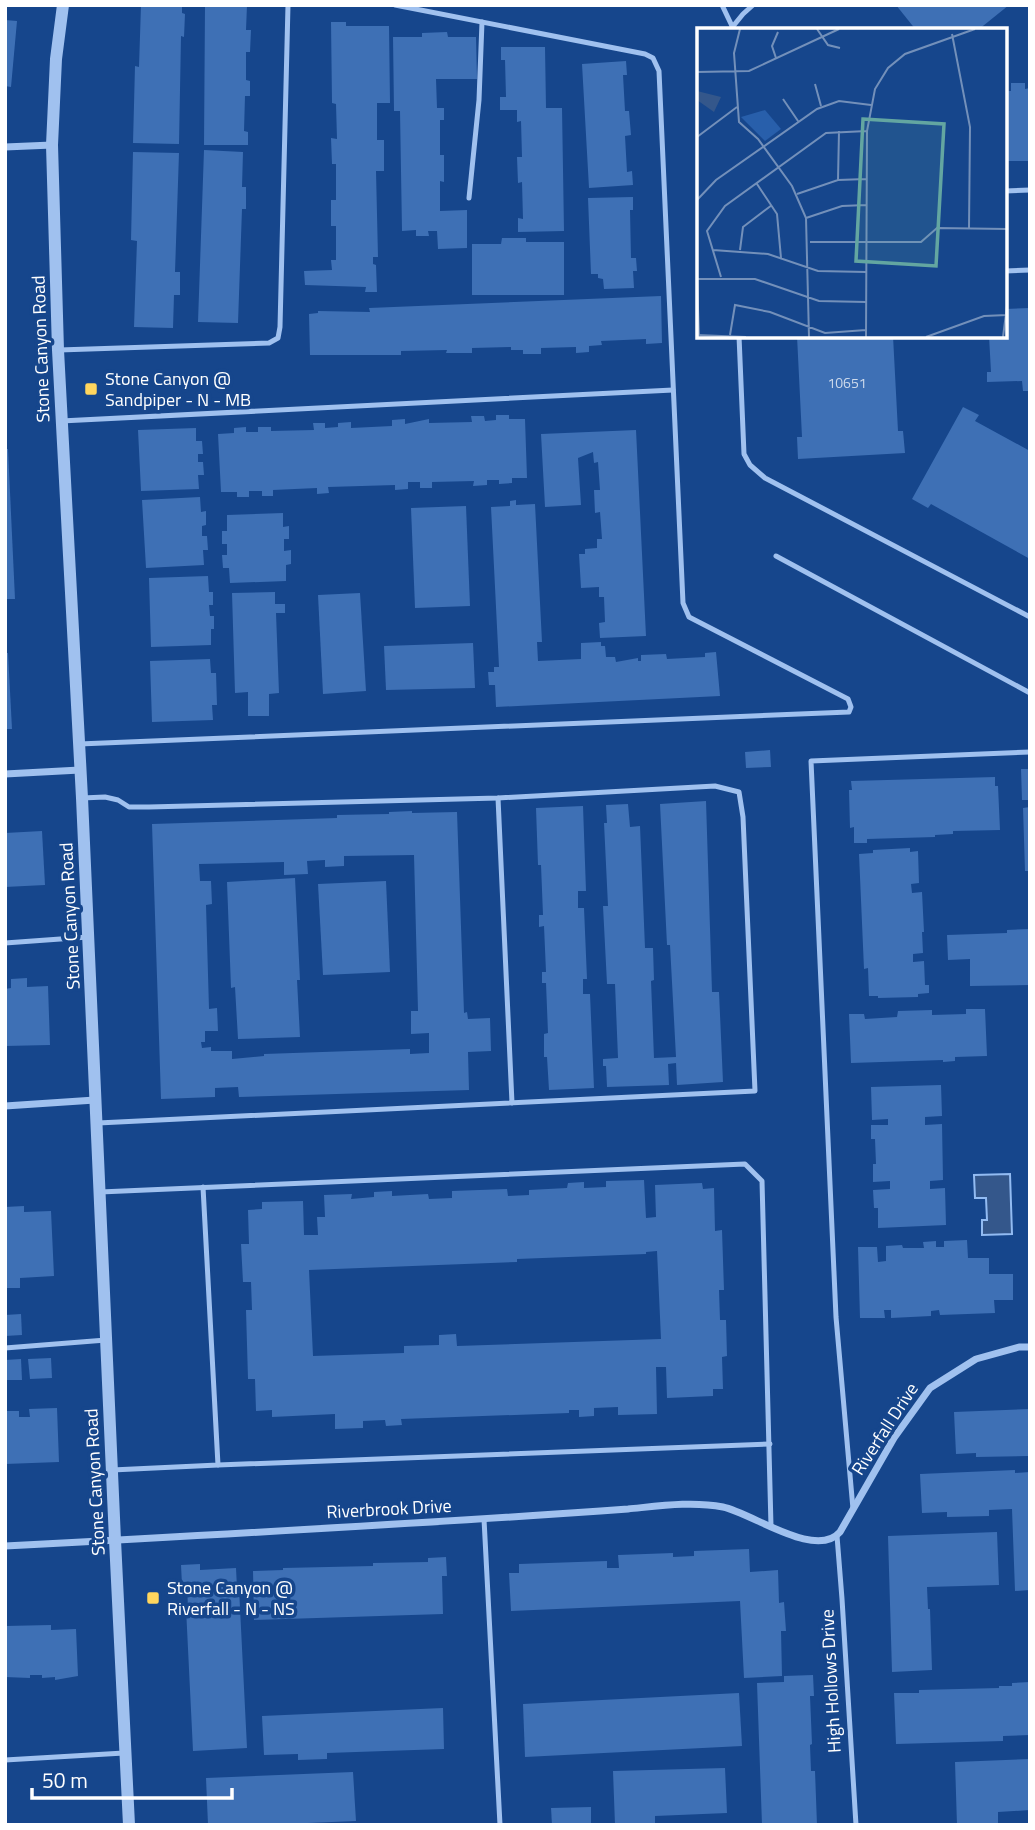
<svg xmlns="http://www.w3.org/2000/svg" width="1035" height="1830" font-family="'Titillium Web',sans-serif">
<rect width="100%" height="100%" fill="#16468c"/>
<path fill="#34578b" stroke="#92bbf2" stroke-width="2" d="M1010,1174L1012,1234L982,1235V1220H987L986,1198H975L974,1175Z"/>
<g fill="#3e70b5" fill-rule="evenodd">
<path d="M141,5H182V13L185,14L184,37L181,36L179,144L133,143L135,66L139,67Z"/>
<path d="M205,5H247L246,30H251L250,52H246V80L250,81V96H245L244,131L248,132V145H204Z"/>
<path d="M896,5H1009L978,30H916Z"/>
<path d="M5,20L17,21L11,87L5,86Z"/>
<path d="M331,22H346V26H389L390,103H377V140H384V171H376L378,257H373V264L376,265L377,292H365L366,287L305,285L304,271L332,270L331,260H336V226H331V200H336V164H332L331,138L337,139L336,104L332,103Z"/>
<path d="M447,32L448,37H476L477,79H436L437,108H444V120H440V155H444V182L440,181V211L467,210V248L438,249L437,231H428L429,236H416V230L402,231L400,111H394L393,37H422V33Z"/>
<path d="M501,47H545L546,108H562L564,231L518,232V218L523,219L522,182L518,183L517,157H522L521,121L517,122V110H500V97H506L505,60H501Z"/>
<path d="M626,61L627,75H623L625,111H629L631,135L625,136L627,172L632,171L633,185L589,188L582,64Z"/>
<path d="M1011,83H1025V89L1030,88V161H1005V91H1011Z"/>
<path d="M204,150L243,152L242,187H246V209H242L238,323L198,322Z"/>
<path d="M133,152L179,153L175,272H180V295H174L173,328L134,327L137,241L131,240Z"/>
<path d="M633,197V210H630L631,258H636L637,271H633L634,288L604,289L603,279L598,278V274H591L588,198Z"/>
<path d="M502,238H526V242H564V295H472V244H501Z"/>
<path d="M661,296L662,343L646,344V339L601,341L602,345L589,346V352L576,353V347L541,348V354H523V350H511V347L472,348V353H446L447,350L401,351V355H310L309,314L318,313V311L370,312L369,308Z"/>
<path d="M1030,308V391H1023L1022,381L987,382V372H991L989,336H1005V309Z"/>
<path d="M797,336H893L898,431H903L905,453L798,459L797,437H802Z"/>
<path d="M963,407L979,415L975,421L1030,451V559L931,504L928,508L912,499Z"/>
<path d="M496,415H509V419H525L527,478H512V483L499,484V480H487V485L473,486L474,481L432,482V488H420V482H408V489L395,490V485L328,487L329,493L317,494V488L273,490V496H262V491H249V497H237V492H221L218,434L234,433V428L246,427V432H258V427H271V431L314,430L313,423H325V428L338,427V423L351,422V428L392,426V420L405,419V424L429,419V423L472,422L471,416H484L485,421L496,420Z"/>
<path d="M196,428V441H202L203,454H198V462H203L204,475H198L199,489L141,491L138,430Z"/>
<path d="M636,430L646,636L600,638L599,623L605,622L604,597H599V587L581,588L579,554H585V549L597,548V539H602L600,512L595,513L594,490H600L598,462L594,463L593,452L578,458L581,505L545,507L541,434Z"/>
<path d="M5,449H8L15,599H5Z"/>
<path d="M200,497L201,512L206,511V525L202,526V536H207L208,550H203L204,565L146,568L142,500Z"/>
<path d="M516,500V505L535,504L542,642H537L538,661L581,659V643L601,642V646H605L606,657H615L616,662L638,658V661H641V655L666,654L667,659L705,657V653L716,652L720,696L496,707L495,685H489L488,672H494V667H499L491,507L510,506V501Z"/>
<path d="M466,506L470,606L415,608L411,508Z"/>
<path d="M283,513V527L289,526V539H284V551L291,550V564L286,565V581L230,583L229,568H223L222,555H227V544H222V531H227V515Z"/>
<path d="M208,576L209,592H213V605H209L210,616H214V629H211V645L151,647L149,578Z"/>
<path d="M275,592V604H285V613H276L279,693L269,694V716H248V692L235,693L232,593Z"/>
<path d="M360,593L366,691L323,694L318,595Z"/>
<path d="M473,643L475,688L386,690L384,646Z"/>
<path d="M5,653H8L12,729H5Z"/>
<path d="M210,659L211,673H216L217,705H212L213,720L152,722L150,661Z"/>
<path d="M770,750L771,767L746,768L745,752Z"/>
<path d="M1021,769H1030V800H1022Z"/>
<path d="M995,777V786H998L1000,830L953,831V834L935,835V837L867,839V843H854V827L850,828L849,790H852L851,781Z"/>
<path d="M706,801L712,992H719L723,1082L677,1085L676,1063L668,1064L669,1085L607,1087L606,1066H603V1059L618,1058L615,984H607L603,906H608L604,823H607L606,805L628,804L630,827L640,826L645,948H653L654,980L651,981L654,1058L676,1057L670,945H667L660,804Z"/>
<path d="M583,806L586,891H578V908H584L587,979H583V994H590L594,1088L549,1090L547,1057H544V1034L548,1033L546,983H542V972H546L544,926L539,927V915H543L541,865H538L536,808Z"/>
<path d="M1030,807V871H1025L1023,808Z"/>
<path d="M412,811V813L457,812L464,1013L467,1012L468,1019L490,1018L491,1051L468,1052L469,1090L239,1097L238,1087L215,1088V1097L161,1099L152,824L337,818V815L389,814V812ZM414,855L418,1011H411V1034L429,1033V1053L410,1054V1049L264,1054V1056L232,1059V1051H211V1047L202,1048L201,1042H205V1031H218L217,1008L209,1009L206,905L212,904L211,881H200L199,864L284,862V875L308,874L307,861L325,860V867L344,866V856Z"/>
<path d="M42,831L45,885L5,887V833Z"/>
<path d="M910,848V852L918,851L919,883L911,884L912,893L922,892L924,932H922L923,953L913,954V962L924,961L925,985H929V993L918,994V997L878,998V996H869L868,968L864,969L859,854L873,853V850Z"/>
<path d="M295,878L300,980H297L300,1037L238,1039L235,987L231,988L227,882Z"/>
<path d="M386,881L390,972L323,975L318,884Z"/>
<path d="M1030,929V985L970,986V959L948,960L947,935L1007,933V930Z"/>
<path d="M27,978V987L48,986L50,1045L5,1046V989L11,988V979Z"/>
<path d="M966,1009H985L987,1056L955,1057V1061L943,1062V1060L851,1063L849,1014H864L865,1019L897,1017L898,1011L932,1010V1015L966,1014Z"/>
<path d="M941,1085L942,1116L925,1117V1125L942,1124L943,1180L930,1181V1189L945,1188L946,1225L878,1228V1208H874L873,1190L890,1189V1181L873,1182V1164H876L875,1139H871V1125H888V1119L872,1120L871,1087Z"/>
<path d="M644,1180L646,1218L656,1217L655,1185L702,1183L703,1189L714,1188L715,1231L722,1230L724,1290H719L720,1320H726L727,1356L722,1357L723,1389H713V1396L667,1398L666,1367H656L657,1414L618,1415V1407L594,1408V1416L579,1417V1410H569V1413L401,1419L402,1425L386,1426L385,1420L363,1421V1428L335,1429V1414L272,1417V1410L256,1411L255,1379H248L246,1310H252L251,1282H243L241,1244H249L248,1210L262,1209V1202L303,1201L304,1235H318L317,1217H325L324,1195L352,1194L351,1199L374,1197V1192L392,1191V1196L428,1194L429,1199L452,1198V1191L507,1189L508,1196L529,1195V1190L567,1188L568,1183L584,1182V1188L606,1187V1181ZM657,1251L661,1339L457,1346L456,1334L439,1335V1345L404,1346V1353L313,1356L309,1270L517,1262V1259L646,1254V1252Z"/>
<path d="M24,1206V1212L51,1211L54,1276L20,1278V1288H5V1207Z"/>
<path d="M967,1240L968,1258H989V1274H1013V1300H994L995,1313L940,1315L939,1310L931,1311V1316L891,1318V1310H884L885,1318H860L858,1247H877L878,1262L886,1261V1246L902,1245L903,1248H924L923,1242L936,1241V1247H944V1241Z"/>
<path d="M21,1314L22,1335L5,1336V1315Z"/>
<path d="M51,1358L52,1378L30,1379L28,1359Z"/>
<path d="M21,1359L22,1380H5V1360Z"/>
<path d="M57,1408L59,1462L5,1464V1411H19V1417H30L29,1409Z"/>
<path d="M1030,1409V1451H1028V1456L976,1457V1453L956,1454L954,1412Z"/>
<path d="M1015,1470V1473L1030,1472V1590L1015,1591L1012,1509L989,1510V1516L947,1517V1512L922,1513L920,1474Z"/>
<path d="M997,1532L999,1585L927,1587L928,1609H930L932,1670L892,1672L888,1536Z"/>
<path d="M749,1549L750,1572L778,1570L779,1603L784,1602L786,1631H781L782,1676L744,1678L740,1601L511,1611L509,1573H519V1564L607,1561V1568H619L618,1555L673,1553V1557L694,1556V1551Z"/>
<path d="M446,1557L447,1576H442L443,1614L254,1620L253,1571L283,1570V1568L373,1566V1563L428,1562V1558Z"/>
<path d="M200,1564V1570L236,1568L237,1588H239L247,1748L193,1751L186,1608H188L187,1585H182L181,1565Z"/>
<path d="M51,1625V1630L76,1629L78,1676L55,1680V1677L42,1678V1675H30V1678L5,1677V1626Z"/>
<path d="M813,1675L814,1696H810L812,1744L810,1745L811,1771H815L817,1825H762L757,1683L784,1682V1676Z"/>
<path d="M1030,1682V1735L1003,1736V1741L896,1744L894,1693H919V1690L999,1688V1686H1012V1683Z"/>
<path d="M739,1693L742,1746L525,1757L523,1704Z"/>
<path d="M443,1708L444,1749L327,1753V1759L298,1760V1754L264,1755L262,1716Z"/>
<path d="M1030,1759V1810L998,1812V1825H957L955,1762Z"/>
<path d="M725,1768L727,1813L655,1816V1825H615L613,1771Z"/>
<path d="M353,1772L356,1821L260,1825H208L206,1778Z"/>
<path d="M591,1807V1825H552L551,1808Z"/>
</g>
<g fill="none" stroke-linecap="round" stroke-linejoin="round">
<g stroke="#a0c1ef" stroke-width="5">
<path d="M722,5L732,26"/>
<path d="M730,30L743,14L753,5"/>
<path d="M1005,191L1030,190"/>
<path d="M469,198L479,100L482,22"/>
<path d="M1005,271L1030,270"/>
<path d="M739,336L744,454L750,465L765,478L1030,617"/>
<path d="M59,350L269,343L278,338L280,327L288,5"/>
<path d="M61,421L673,390"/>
<path d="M776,556L1030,693"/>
<path d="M79,744L849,712L851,707L848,699L689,617L683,603L659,71L653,58L645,54L395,5"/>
<path d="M82,798L105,797L118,800L129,807H149L498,798L715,786L739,792L743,817L755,1091L98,1123"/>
<path d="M498,798L512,1103"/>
<path d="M5,943L88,937"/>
<path d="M100,1192L745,1164L762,1181L771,1526"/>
<path d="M5,1348L106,1340"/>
<path d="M218,1465L770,1444"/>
<path d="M112,1470L218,1465L203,1187"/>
<path d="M853,1509L836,1317L811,761L1030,752"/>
<path d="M484,1519L500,1825"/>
<path d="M837,1536L842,1599L856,1825"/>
<path d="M5,1760L124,1753"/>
</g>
<g stroke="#a0c1ef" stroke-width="7">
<path d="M5,147L52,145"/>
<path d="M5,774L80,770"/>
<path d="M5,1106L95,1100"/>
<path d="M5,1546C213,1535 420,1524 628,1509C659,1506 692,1501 723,1507C752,1513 816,1560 840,1532L894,1438L930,1388L976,1359L1019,1347H1030"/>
</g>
<path stroke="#a0c1ef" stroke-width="12" d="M63,5L56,59L52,145L58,350L82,798L115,1540L129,1825"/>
</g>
<g fill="#ffd65e" stroke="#16468c" stroke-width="2.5">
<rect x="84" y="382" width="14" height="14" rx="3.5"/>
<rect x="146" y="1591" width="14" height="14" rx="3.5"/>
</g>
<g text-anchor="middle" stroke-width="7" stroke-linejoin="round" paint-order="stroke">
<g font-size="14" fill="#cfdbec">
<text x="847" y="388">10651</text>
</g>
<g font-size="18" fill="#fff" stroke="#16468c">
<text transform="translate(41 349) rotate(-92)" y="6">Stone Canyon Road</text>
<text transform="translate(70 916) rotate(-93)" y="6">Stone Canyon Road</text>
<text transform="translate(885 1429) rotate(-57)" y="6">Riverfall Drive</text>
<text transform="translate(95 1482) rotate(-93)" y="6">Stone Canyon Road</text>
<text transform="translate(389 1509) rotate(-3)" y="6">Riverbrook Drive</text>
<text transform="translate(831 1681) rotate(-93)" y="6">High Hollows Drive</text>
</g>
<g font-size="18" fill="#fff" stroke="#16468c" text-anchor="start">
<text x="105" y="385">Stone Canyon @<tspan x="105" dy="21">Sandpiper - N - MB</tspan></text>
<text x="167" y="1594">Stone Canyon @<tspan x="167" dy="21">Riverfall - N - NS</tspan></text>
</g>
</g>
<g transform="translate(697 28)">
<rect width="310" height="310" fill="#16468c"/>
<path d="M68,82L84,101L68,113L44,89Z" fill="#285fab"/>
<path d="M0,63L24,69L17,84L0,72Z" fill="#34578b"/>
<path fill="none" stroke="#7390ba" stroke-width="2" d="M43,1L37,25L42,94L61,111L95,158L109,190L112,309M120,1L131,17L143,20M255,6L273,99L272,201M79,30L75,18L81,4M0,44L52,43L142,1M118,56L124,78M86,71L101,93M0,109L40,79M141,152L142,103M60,156L80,186L84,230M100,166L141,152L169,151M0,172L19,152L120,81L142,73L174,77M109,190L145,178L169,177M113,214H224L240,200L310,201M16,222L71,226L121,243L169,244M43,222L46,199L75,177M24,249L10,203L28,178L129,105L170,103M0,251H58L122,273L169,274M0,253L2,307M0,307L49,309M33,307L38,277L73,284L128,305L169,302M169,309L170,103L178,61L191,40L208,26L278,1M229,309L287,288L310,287M306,309L310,278"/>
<path fill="#63a6a1" fill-opacity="0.15" stroke="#63a6a1" stroke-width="3.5" d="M166,91L247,96L239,238L159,233Z"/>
<rect width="310" height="310" fill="none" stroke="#fff" stroke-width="3.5"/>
</g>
<rect width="1035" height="1830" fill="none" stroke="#ffffff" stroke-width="14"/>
<path d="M32 1788v10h200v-10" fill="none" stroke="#ffffff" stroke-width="3.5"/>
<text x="42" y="1788" font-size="21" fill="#ffffff" stroke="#16468c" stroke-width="5" paint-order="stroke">50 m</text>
</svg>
